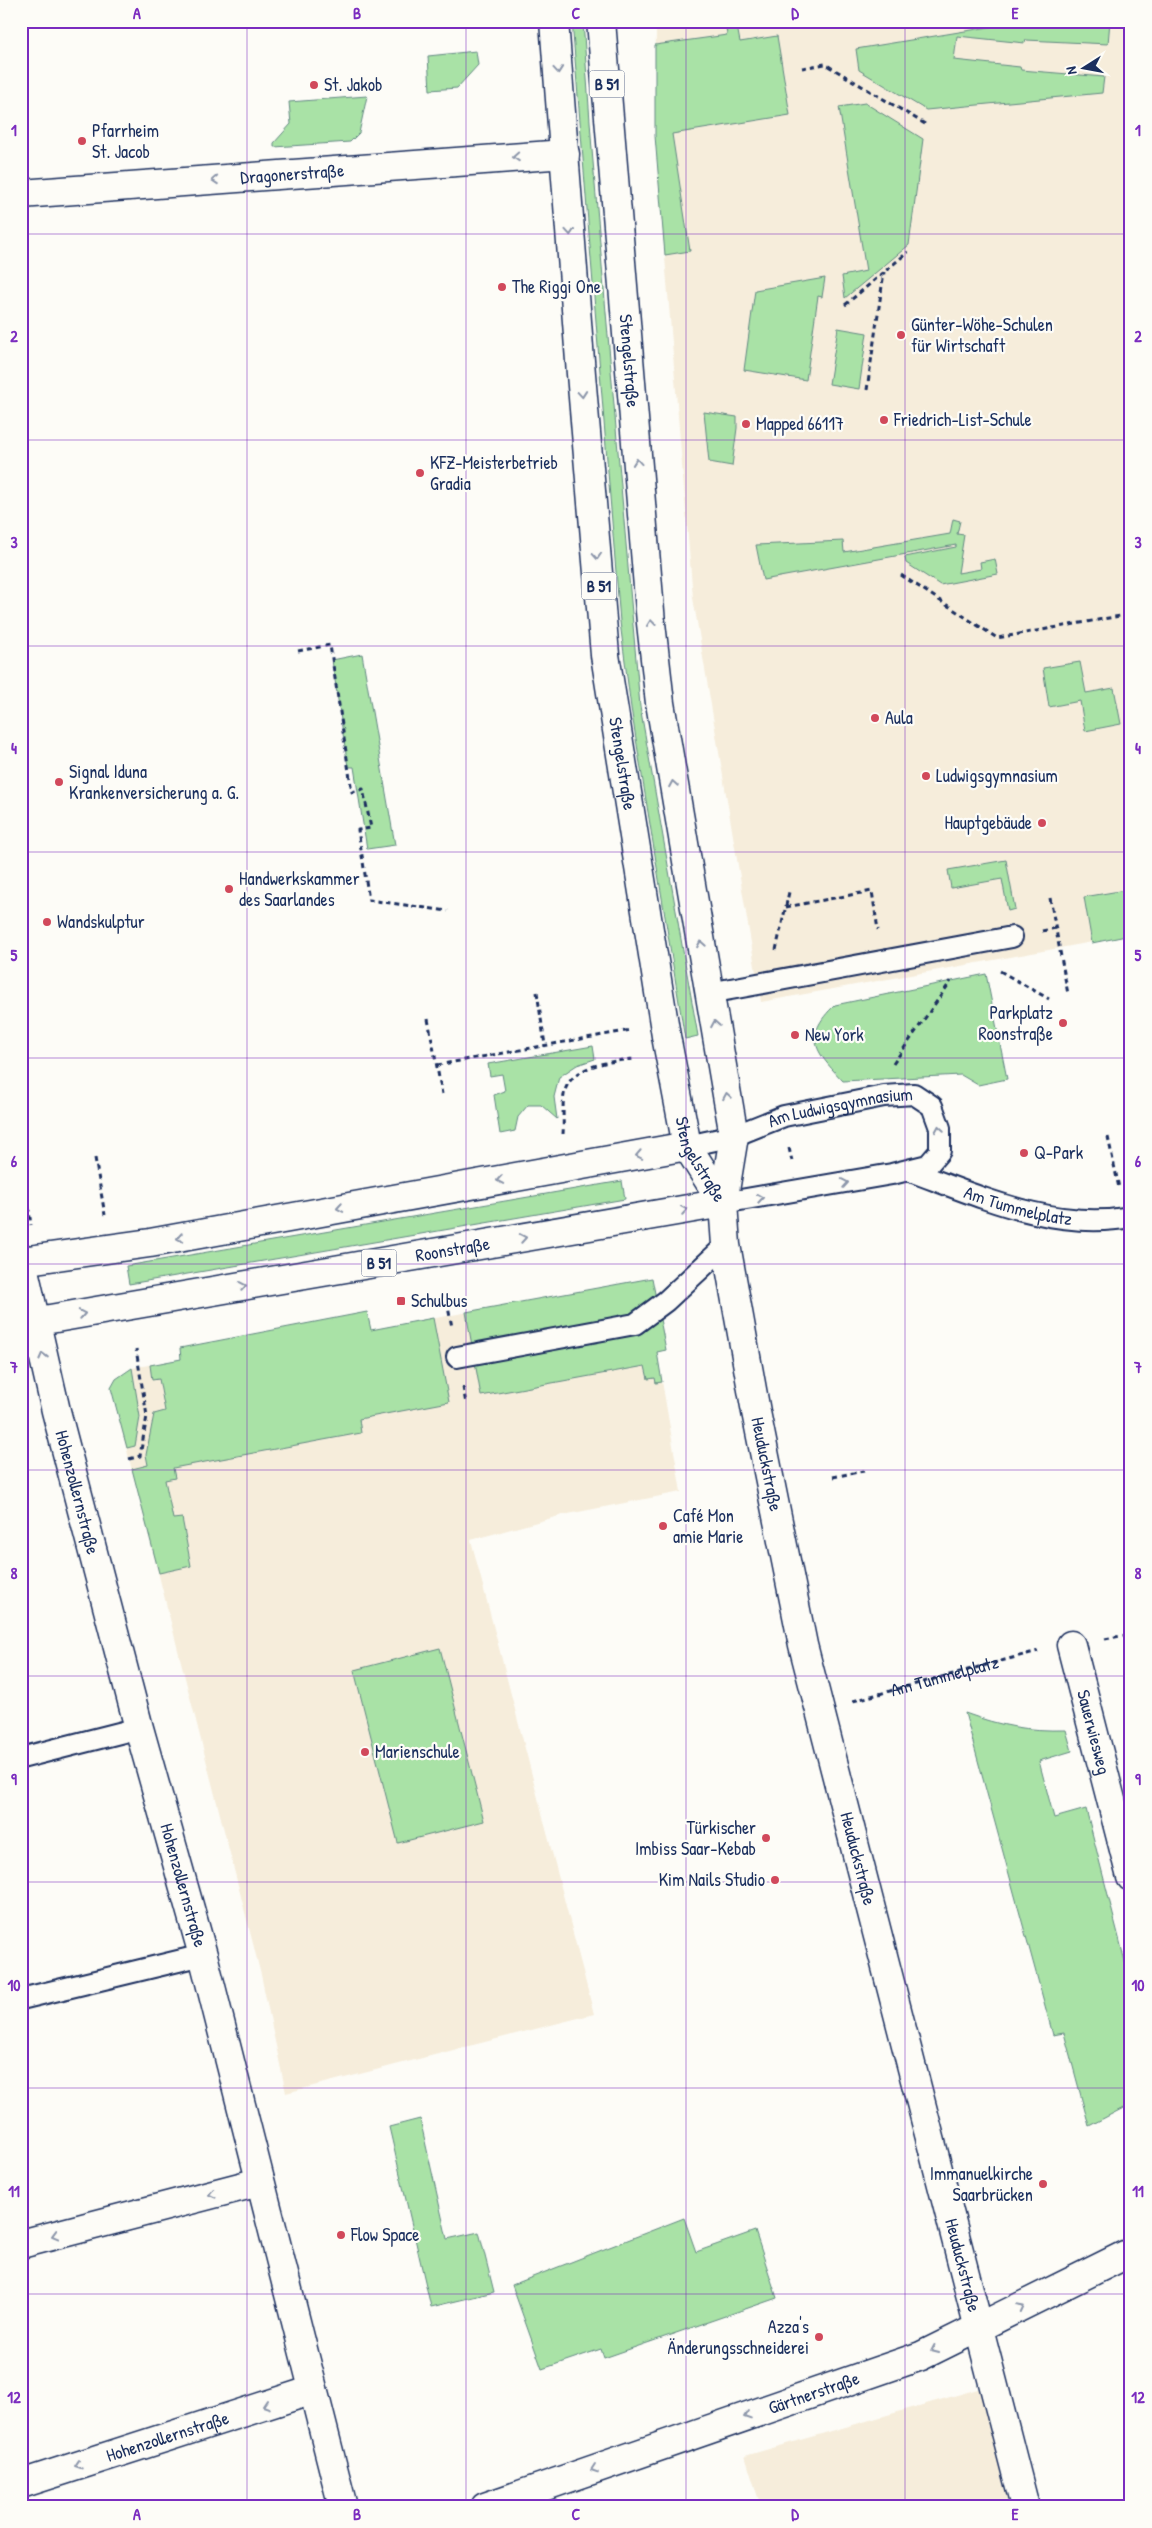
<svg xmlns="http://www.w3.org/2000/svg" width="1152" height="2528" font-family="'Patrick Hand',sans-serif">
<rect width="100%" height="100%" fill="#fdfcf7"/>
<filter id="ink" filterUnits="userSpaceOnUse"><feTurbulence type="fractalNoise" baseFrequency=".02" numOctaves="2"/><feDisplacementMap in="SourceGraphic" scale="10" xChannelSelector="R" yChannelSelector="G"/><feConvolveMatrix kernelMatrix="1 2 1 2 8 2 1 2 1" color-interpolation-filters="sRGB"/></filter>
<g filter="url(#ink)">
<g fill="#f6eddb">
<path d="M656,21H1131V935L761,1002L693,598L655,136Z"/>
<path d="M652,1278L666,1350L657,1352L681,1492L563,1515L471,1540L594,2014L286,2093L261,1975L111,1388L116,1379L132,1368L181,1359L180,1348L367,1312L371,1330Z"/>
<path d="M992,2385L1025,2507H761L745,2456Z"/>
</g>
<g fill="#a9e2a6" stroke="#628882">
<path d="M572,21H583L592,150L640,706L698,1036L685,1039L631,708L620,622Z"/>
<path d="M725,21H736L740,42L777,36L790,115L672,134L690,251L665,255L655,136V45L727,35Z"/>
<path d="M1026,21H1110L1108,44L1026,40L1025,43L957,36L954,60L1020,67L1021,70L1104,77L1102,93L926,110L859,70L856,49Z"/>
<path d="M476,51L478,65L457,88L430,90L428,56Z"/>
<path d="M367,96L359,133L350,142L274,147V143L291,124L289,102Z"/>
<path d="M865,103L923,139L909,245L845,298L842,276L866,271L839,107Z"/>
<path d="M825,278L822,297L818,296L806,380L744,370L755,290Z"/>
<path d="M838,328L867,333L859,389L829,384Z"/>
<path d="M704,412L737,417V428L732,466L709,462Z"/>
<path d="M953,519L960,521L957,534L964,535L958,573L981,569L980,562L995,559L998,574L940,585L906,563L905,557L956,547V545L763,580L756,545L843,541L844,552L950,534Z"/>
<path d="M362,654L395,845L367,849L354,767H348L332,660Z"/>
<path d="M1080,662L1086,693L1114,688L1121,724L1085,731L1080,701L1049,707L1043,668Z"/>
<path d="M1006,860L1015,909L1008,911L1002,879L951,888L948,870Z"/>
<path d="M1131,889V935L1092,943L1084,897Z"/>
<path d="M986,974L1007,1079L978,1085L961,1075L843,1081C817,1053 801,1037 835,1005Z"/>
<path d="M593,1046L595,1059L577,1065L559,1077L554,1097L557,1119L541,1105H528L518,1117L515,1131L500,1134L494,1095L505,1091L502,1074L490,1076L488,1064Z"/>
<path d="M622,1181L625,1199L129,1284L126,1266Z"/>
<path d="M652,1278L666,1350L657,1352L662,1382L656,1383L655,1378L648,1379L645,1366L481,1396L466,1312Z"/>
<path d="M367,1312L371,1330L433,1318L449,1402L359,1419L361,1433L173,1468L175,1478L165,1480L173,1519L182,1518L191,1566L159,1573L132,1469L148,1465L146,1455L154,1414L165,1411L159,1379L152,1380L150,1365L181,1359L180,1348Z"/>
<path d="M132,1368L140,1417L135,1446L127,1448L111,1388L116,1379Z"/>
<path d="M440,1648L484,1821L398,1843L354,1670Z"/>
<path d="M965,1713C1001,1726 1027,1731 1066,1730L1072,1751L1039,1761L1054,1818L1086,1809L1131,1985V2104L1089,2126L1064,2033L1053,2035Z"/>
<path d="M420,2119L447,2239L479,2232L494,2292L431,2307L389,2127Z"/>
<path d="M684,2218L696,2252L755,2231L777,2298L604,2358L601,2349L542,2369L512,2285Z"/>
</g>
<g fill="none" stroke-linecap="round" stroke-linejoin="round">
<g stroke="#1b2f5e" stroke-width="24">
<g id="service">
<path d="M709,993L1012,937"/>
<path id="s2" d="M687,1146L734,1136L784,1116L884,1096L914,1094L932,1106L940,1128V1151L928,1165L892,1174L723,1203"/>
<path id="s3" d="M910,1171C981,1197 1054,1231 1131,1217"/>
<path d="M457,1357L635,1324L666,1301L726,1245"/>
<path d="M21,1758L139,1728"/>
<path d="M21,1999L203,1955"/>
</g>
</g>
<g stroke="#1b2f5e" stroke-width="31">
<g id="minor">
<path id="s4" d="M21,194L565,154"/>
<path id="s5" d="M21,1257L56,1411L139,1728L203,1955L343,2507"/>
<path id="s6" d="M1071,1645L1131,1877"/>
<path d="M21,2244L259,2182"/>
<path id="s7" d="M21,2484L313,2390"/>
<path id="s8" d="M485,2507L921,2356L1131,2252"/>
</g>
</g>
<g stroke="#1b2f5e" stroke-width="31">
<g id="tertiary">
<path id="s9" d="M723,1203L726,1245L756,1412L803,1645L1025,2507"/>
</g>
</g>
<g stroke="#1b2f5e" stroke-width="31">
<g id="primary">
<path id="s10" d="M554,21L581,374L605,655L666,1036L687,1146L723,1203"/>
<path id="s11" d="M601,21L651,623L660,703L734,1136L723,1203"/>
<path d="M21,1261L150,1243L687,1146"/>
<path id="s12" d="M21,1324L723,1203"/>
</g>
</g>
<g stroke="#1b2f5e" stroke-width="3" stroke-dasharray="5 4" stroke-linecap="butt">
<path d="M635,24L652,21"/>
<path d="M802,68L825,64L925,124"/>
<path d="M845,305L908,252"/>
<path d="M867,390L884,272"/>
<path d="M1131,473L1126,495L1131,520"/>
<path d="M901,575L997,638L1131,614"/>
<path d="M298,651L330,645L352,792L363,789L371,828L358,830L369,900L448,911"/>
<path d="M1050,898L1068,994"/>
<path d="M786,907L872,891L878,930"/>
<path d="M1042,931L1056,928"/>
<path d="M776,950L789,892"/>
<path d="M1000,971L1049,999"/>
<path d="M537,992L545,1045"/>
<path d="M428,1019L442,1094"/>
<path d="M893,1064L951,981"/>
<path d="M437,1065L631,1030"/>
<path d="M563,1134C564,1122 562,1107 564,1095C568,1066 610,1061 634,1059"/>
<path d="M1108,1137L1119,1188"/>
<path d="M789,1148L792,1161"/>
<path d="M21,1153L31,1225"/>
<path d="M95,1158L105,1215"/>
<path d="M447,1302L452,1327"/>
<path d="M463,1387L466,1404"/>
<path d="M129,1459L140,1456L147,1416L136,1349"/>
<path d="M833,1477L864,1471"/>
<path d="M1105,1639L1131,1634"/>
<path id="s1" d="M853,1701L1038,1651"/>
</g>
<use href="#service" stroke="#fdfcf7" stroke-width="20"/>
<use href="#minor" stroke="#fdfcf7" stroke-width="28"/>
<use href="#tertiary" stroke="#fdfcf7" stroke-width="28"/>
<use href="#primary" stroke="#fdfcf7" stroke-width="28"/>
</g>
<defs><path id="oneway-chevron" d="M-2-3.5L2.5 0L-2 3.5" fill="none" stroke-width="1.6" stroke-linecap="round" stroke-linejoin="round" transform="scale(1.25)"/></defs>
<g stroke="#8c96aa">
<use href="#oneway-chevron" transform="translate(558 70) rotate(85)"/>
<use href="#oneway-chevron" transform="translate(516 157) rotate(176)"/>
<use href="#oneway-chevron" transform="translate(215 180) rotate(176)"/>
<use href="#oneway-chevron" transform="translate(570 232) rotate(86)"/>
<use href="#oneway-chevron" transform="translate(582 394) rotate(85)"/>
<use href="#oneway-chevron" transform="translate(637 462) rotate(-95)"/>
<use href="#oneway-chevron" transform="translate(597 556) rotate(86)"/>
<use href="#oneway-chevron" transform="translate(651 623) rotate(-96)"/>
<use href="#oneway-chevron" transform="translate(673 784) rotate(-100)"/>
<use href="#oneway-chevron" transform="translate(701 944) rotate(-100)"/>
<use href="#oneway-chevron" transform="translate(715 1024) rotate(-100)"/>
<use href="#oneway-chevron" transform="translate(727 1096) rotate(-100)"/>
<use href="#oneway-chevron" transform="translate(939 1129) rotate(-99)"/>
<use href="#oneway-chevron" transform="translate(639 1155) rotate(169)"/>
<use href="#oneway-chevron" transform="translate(500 1180) rotate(170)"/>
<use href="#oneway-chevron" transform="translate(845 1183) rotate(-10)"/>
<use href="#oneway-chevron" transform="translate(760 1198) rotate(-9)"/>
<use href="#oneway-chevron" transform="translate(340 1208) rotate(170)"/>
<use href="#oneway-chevron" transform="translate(684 1210) rotate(-9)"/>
<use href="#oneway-chevron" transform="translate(180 1238) rotate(170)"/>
<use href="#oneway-chevron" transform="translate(523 1238) rotate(-10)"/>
<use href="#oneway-chevron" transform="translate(243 1286) rotate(-10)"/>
<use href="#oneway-chevron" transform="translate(82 1314) rotate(-10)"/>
<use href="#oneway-chevron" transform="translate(43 1356) rotate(-104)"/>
<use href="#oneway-chevron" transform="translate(212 2194) rotate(166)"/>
<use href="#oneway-chevron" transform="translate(55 2235) rotate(165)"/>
<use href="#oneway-chevron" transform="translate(1021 2307) rotate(-27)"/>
<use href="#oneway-chevron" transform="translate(934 2350) rotate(155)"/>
<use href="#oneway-chevron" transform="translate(266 2405) rotate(162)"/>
<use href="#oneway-chevron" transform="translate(747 2416) rotate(161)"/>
<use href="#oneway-chevron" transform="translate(78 2465) rotate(162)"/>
<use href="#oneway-chevron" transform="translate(594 2469) rotate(161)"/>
</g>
</g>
<path fill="none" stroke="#7b2cbf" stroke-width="1" stroke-opacity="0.55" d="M247,21V2507M466,21V2507M686,21V2507M905,21V2507M21,234H1131M21,440H1131M21,646H1131M21,852H1131M21,1058H1131M21,1264H1131M21,1470H1131M21,1676H1131M21,1882H1131M21,2088H1131M21,2294H1131"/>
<g fill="#d1495b" stroke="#fdfcf7" stroke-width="2">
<circle cx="314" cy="85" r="5"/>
<circle cx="82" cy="141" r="5"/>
<circle cx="502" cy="287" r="5"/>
<circle cx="901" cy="335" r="5"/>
<circle cx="884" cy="420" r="5"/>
<circle cx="746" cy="424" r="5"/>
<circle cx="420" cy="473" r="5"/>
<circle cx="875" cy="718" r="5"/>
<circle cx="926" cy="776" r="5"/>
<circle cx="59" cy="782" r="5"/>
<circle cx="1042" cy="823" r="5"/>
<circle cx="229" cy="889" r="5"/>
<circle cx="47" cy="922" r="5"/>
<circle cx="1063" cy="1023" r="5"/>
<circle cx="795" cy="1035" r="5"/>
<circle cx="1024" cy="1153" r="5"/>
<rect x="396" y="1296" width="10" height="10" rx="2.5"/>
<circle cx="663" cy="1526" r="5"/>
<circle cx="365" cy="1752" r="5"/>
<circle cx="766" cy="1838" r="5"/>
<circle cx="775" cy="1880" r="5"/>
<circle cx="1043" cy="2184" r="5"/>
<circle cx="341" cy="2235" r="5"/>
<circle cx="819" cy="2337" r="5"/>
</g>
<g text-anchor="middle" stroke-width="4.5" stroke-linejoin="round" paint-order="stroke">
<g fill="#fdfcf7" stroke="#5f6c8c" stroke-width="1">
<rect x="589.5" y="70.5" width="35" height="27" rx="4"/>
<rect x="581.5" y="572.5" width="35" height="27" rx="4"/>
<rect x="361.5" y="1249.5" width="35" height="27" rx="4"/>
</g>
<g font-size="16" font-weight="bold" fill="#1b2f5e">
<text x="607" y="90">B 51</text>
<text x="599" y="592">B 51</text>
<text x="379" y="1269">B 51</text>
</g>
<g font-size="18" fill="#1b2f5e" stroke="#fdfcf7" text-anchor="start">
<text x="324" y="91">St. Jakob</text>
<text x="92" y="137">Pfarrheim<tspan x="92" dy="21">St. Jacob</tspan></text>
<text x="512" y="293">The Riggi One</text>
<text x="911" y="331">Günter-Wöhe-Schulen<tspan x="911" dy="21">für Wirtschaft</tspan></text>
<text x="894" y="426">Friedrich-List-Schule</text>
<text x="756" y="430">Mapped 66117</text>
<text x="430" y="469">KFZ-Meisterbetrieb<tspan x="430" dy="21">Gradia</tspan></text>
<text x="885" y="724">Aula</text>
<text x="69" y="778">Signal Iduna<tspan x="69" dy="21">Krankenversicherung a. G.</tspan></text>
<text x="936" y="782">Ludwigsgymnasium</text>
<text x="1032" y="829" text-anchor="end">Hauptgebäude</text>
<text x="239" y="885">Handwerkskammer<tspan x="239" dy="21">des Saarlandes</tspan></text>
<text x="57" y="928">Wandskulptur</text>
<text x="1053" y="1019" text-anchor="end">Parkplatz<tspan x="1053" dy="21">Roonstraße</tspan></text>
<text x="805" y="1041">New York</text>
<text x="1034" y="1159">Q-Park</text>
<text x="411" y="1307">Schulbus</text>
<text x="673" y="1522">Café Mon<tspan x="673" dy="21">amie Marie</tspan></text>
<text x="375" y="1758">Marienschule</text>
<text x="756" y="1834" text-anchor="end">Türkischer<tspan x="756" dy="21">Imbiss Saar-Kebab</tspan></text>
<text x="765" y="1886" text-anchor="end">Kim Nails Studio</text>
<text x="1033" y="2180" text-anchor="end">Immanuelkirche<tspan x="1033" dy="21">Saarbrücken</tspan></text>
<text x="351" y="2241">Flow Space</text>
<text x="809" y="2333" text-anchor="end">Azza's<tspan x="809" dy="21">Änderungsschneiderei</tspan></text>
</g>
<g font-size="18" fill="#1b2f5e" stroke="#fdfcf7">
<text dy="6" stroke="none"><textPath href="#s4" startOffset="272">Dragonerstraße</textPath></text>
<text dy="6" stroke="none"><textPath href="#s11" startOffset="341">Stengelstraße</textPath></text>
<text dy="6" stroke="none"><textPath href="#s10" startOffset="746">Stengelstraße</textPath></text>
<text dy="6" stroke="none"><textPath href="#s2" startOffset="159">Am Ludwigsgymnasium</textPath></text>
<text dy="6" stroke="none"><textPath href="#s10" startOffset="1151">Stengelstraße</textPath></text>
<text dy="6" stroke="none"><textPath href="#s3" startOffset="114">Am Tummelplatz</textPath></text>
<text dy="6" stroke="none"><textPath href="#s12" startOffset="438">Roonstraße</textPath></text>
<text dy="6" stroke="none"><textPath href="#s9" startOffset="265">Heuduckstraße</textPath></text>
<text dy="6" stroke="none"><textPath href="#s5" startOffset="242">Hohenzollernstraße</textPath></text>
<text dy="6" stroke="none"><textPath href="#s1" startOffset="95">Am Tummelplatz</textPath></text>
<text dy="6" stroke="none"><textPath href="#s6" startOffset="90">Sauerwiesweg</textPath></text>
<text dy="6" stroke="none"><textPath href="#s9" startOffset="670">Heuduckstraße</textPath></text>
<text dy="6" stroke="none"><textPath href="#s5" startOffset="649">Hohenzollernstraße</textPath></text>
<text dy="6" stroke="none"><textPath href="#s9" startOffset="1090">Heuduckstraße</textPath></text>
<text dy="6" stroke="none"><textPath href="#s8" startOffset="348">Gärtnerstraße</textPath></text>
<text dy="6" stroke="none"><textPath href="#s7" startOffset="154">Hohenzollernstraße</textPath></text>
</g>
</g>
<rect width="1152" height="2528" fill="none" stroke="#fdfcf7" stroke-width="55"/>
<g transform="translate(1084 68) rotate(259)" stroke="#fdfcf7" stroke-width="4" paint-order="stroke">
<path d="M0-4L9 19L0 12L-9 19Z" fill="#1b2f5e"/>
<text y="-8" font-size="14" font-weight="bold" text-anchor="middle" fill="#1b2f5e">N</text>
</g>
<rect x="28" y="28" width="1096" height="2472" fill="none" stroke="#7b2cbf" stroke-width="2"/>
<g font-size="16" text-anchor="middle" font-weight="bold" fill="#7b2cbf">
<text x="137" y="19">A</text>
<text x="357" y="19">B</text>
<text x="576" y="19">C</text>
<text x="795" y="19">D</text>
<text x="1015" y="19">E</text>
<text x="14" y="136">1</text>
<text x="1138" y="136">1</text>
<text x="14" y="342">2</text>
<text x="1138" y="342">2</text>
<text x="14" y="548">3</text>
<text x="1138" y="548">3</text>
<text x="14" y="754">4</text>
<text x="1138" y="754">4</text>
<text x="14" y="961">5</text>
<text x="1138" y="961">5</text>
<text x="14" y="1167">6</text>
<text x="1138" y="1167">6</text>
<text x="14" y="1373">7</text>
<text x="1138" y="1373">7</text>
<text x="14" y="1579">8</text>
<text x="1138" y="1579">8</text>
<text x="14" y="1785">9</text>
<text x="1138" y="1785">9</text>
<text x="14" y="1991">10</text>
<text x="1138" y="1991">10</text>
<text x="14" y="2197">11</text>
<text x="1138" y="2197">11</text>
<text x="14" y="2403">12</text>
<text x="1138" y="2403">12</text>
<text x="137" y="2520">A</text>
<text x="357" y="2520">B</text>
<text x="576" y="2520">C</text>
<text x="795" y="2520">D</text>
<text x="1015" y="2520">E</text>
</g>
</svg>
